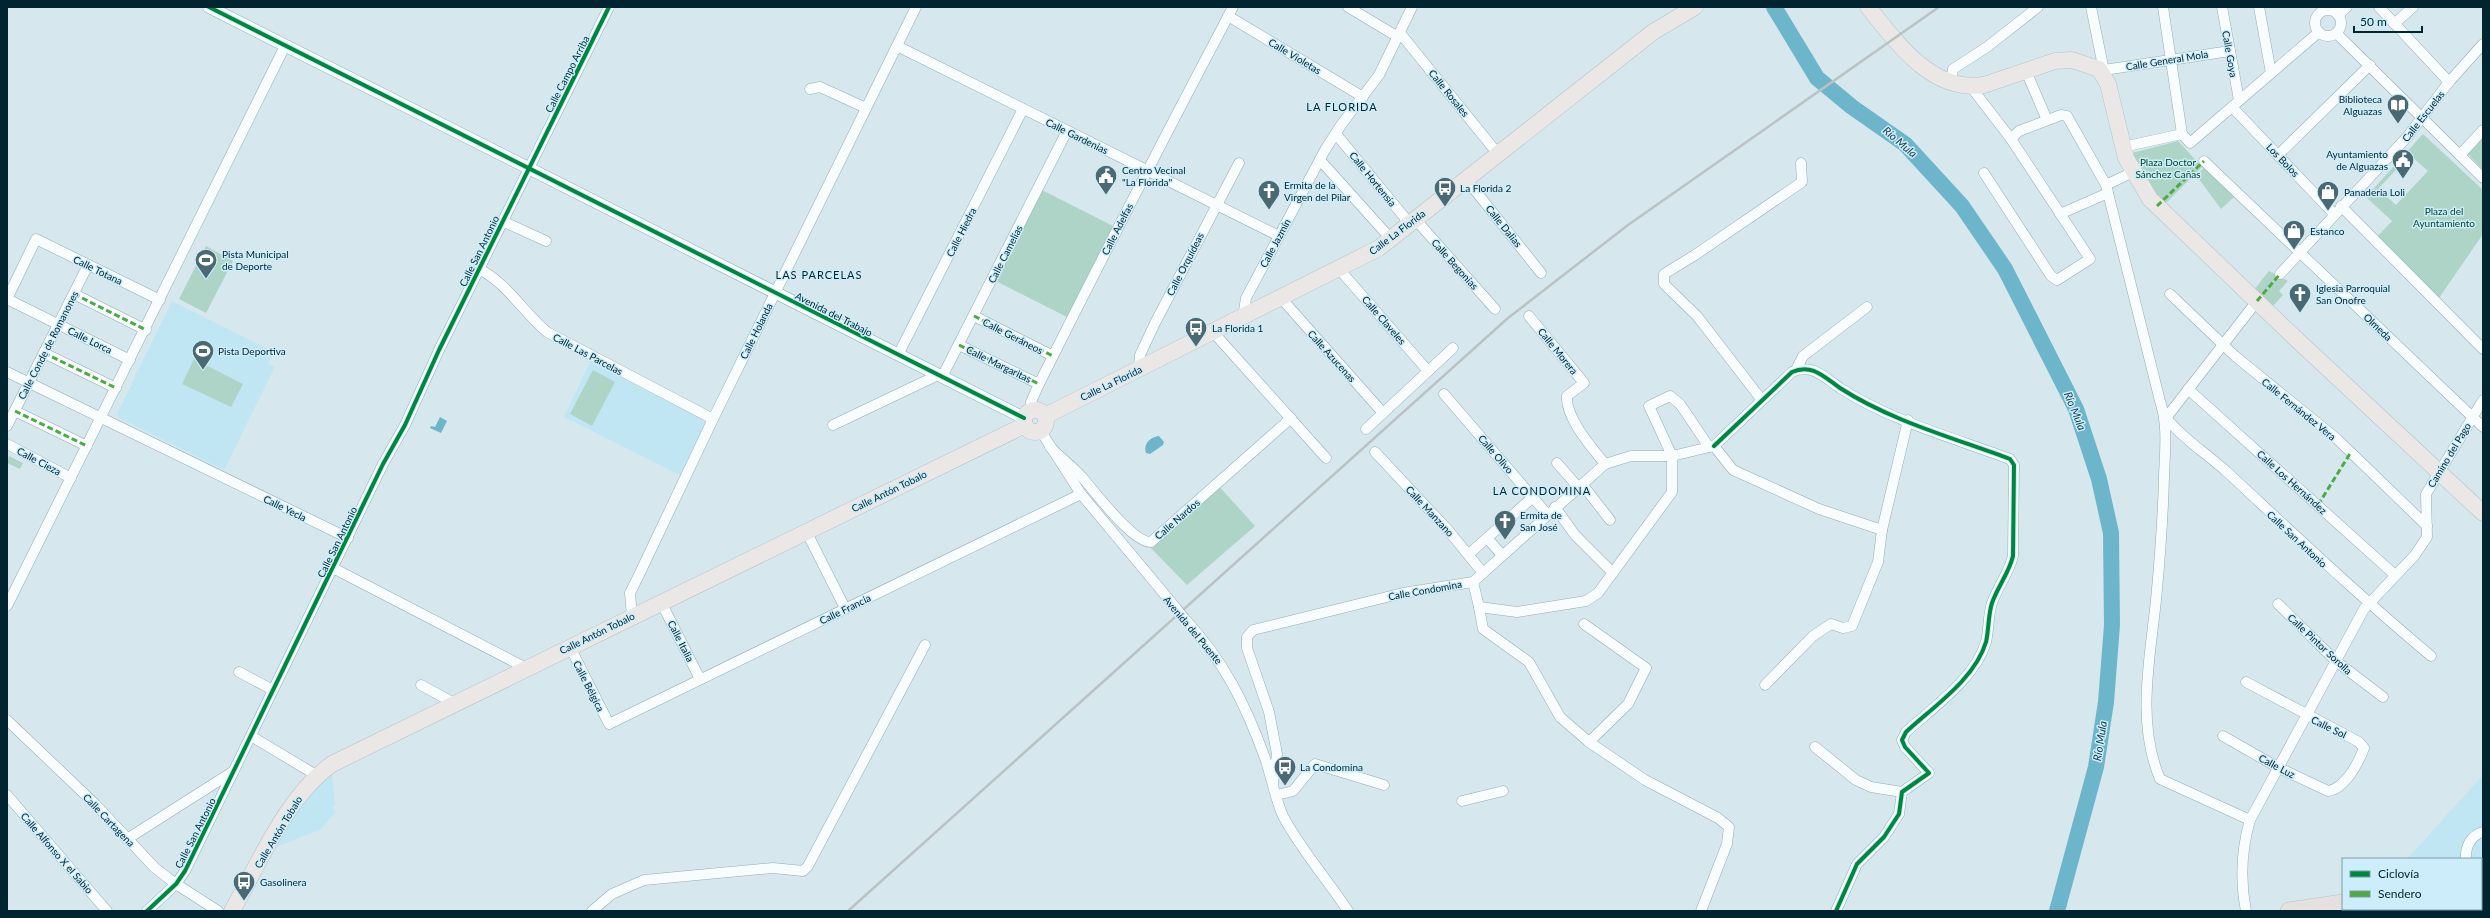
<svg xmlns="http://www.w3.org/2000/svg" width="2490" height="918" font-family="Lato,sans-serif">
<rect width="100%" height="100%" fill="#d6e8ee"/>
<g fill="#c0e6f4">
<path d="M172,301L274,352L268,364L275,367L224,470L119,418L117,414Z"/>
<path d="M590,362L703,419L706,424L682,476L564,417Z"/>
<path d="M332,773L335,805L332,808L336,811L334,814L321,829L274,848L310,791Z"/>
<path d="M2483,775V898L2481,897V859H2407Z"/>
</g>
<g fill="#aed4c8" fill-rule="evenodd">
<path d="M2423,134L2483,190V234L2439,298L2376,238L2392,221L2366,197ZM2410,155L2428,171L2396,205L2378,189Z"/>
<path d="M2483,135V170L2467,153Z"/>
<path d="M2178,141L2202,167L2161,208L2132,153Z"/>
<path d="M2204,168L2234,197L2221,209L2196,175Z"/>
<path d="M1038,188L1117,228L1071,319L992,279Z"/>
<path d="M206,246L233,261L206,313L179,299Z"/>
<path d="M2269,271L2288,281L2279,291L2283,295L2273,306L2253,291Z"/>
<path d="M194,359L243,384L231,407L182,384Z"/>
<path d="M593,370L615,382L592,426L570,414Z"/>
<path d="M9,456L23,463L20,469L7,463Z"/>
<path d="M1217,484L1255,526L1187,585L1146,543Z"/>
</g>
<g fill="#6db5cb">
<path d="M440,417L447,421L441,433L430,428L431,426L435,427Z"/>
<path d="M1159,436L1164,442L1163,445L1150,454L1146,453C1143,444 1150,437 1159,436Z"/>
</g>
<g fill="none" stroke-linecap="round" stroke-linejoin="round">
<path stroke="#6db5cb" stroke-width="16" d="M1774,7L1817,78L1852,107L1905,144L1962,206L2005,269L2076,409L2099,479L2111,533L2112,625L2106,702L2096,767L2057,911"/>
<g stroke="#92acb3" stroke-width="11">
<g id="minor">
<path d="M1348,7L1398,37"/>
<path d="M2091,7L2105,76"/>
<path d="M2163,7L2182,134"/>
<path d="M2222,7L2239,100"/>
<path d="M2259,7L2271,73"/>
<path d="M2379,7L2449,82"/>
<circle cx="2328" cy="23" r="13"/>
<path d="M2338,15L2347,7"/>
<path d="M1228,16L1363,97"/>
<path d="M2394,24L2413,7"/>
<path d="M1400,33L1498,154"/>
<path d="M2336,33L2483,178"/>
<path d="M897,46L1279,236"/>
<path d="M2104,70L2230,51"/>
<path d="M2026,71L2047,120"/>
<path d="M1951,83L1953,69L1987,47L2038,7"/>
<path d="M1971,87L2011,139L2090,259L2057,280L2051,276L1984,173"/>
<path d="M810,89L820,87L866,108"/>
<path d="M2232,107L2334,214"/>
<path d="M1336,134L1410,224"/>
<path d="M2011,139L2019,131L2061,115L2067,116L2106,185L2160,401C2168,425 2165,450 2164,476C2163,517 2160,558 2156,600C2150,659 2136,722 2160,779L2250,820"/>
<path d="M2123,147L2182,134L2190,143L2319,32"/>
<path d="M2278,155L2370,65"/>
<path d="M2460,155L2483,130"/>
<path d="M1320,160L1391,239"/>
<path d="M2204,161L2483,427"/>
<path d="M1466,179L1541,273"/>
<path d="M2106,185L2133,172"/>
<path d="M2341,206L2483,349"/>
<path d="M2060,214L2108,193"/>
<path d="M1415,219L1495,309"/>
<path d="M502,221L546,241"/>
<path d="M479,269C507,283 523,312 547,332L713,419"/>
<path d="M1339,269L1428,371"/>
<path d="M2280,274L2407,137L2449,82L2483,44"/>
<path d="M74,294L146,330"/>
<path d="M2170,294L2235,356L2337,439L2427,526"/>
<path d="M1281,298L1383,413"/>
<path d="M7,299L36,239L160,300"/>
<path d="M7,299L130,360"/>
<path d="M974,316L1053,356"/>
<path d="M1529,316L1584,383L1567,396C1565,417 1592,448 1605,464"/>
<path d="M1243,317L1246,298L1325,150L1341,125L1379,75L1412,7"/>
<path d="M1213,332L1326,458"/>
<path d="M959,345L1039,384"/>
<path d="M44,353L116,388"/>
<path d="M898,355L1023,109"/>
<path d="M1139,369L1140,355L1155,323L1239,163"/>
<path d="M1796,370L1803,356L1867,307"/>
<path d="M7,372L348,538"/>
<path d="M942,377L1067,131"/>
<path d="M2188,389L2395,575"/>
<path d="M1444,394L1547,514"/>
<path d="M1761,399L1697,316L1664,284V274L1695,255L1802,182L1801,163"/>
<path d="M15,411L87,446"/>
<path d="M1030,411L1031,402L1039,384C1102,258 1167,132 1233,7"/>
<path d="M2166,418C2183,439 2206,453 2227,472C2295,535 2359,596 2431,656"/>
<path d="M2166,418L2257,301"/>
<path d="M833,425L938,375"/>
<path d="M7,426L88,265"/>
<path d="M1366,429L1453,348"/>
<path d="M1040,430L1081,494L1176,608"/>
<path d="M7,444L71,478"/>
<path d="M1714,446L1792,372C1812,363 1824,377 1840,388C1891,421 1954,438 2010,459L2014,465L2013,556C2009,573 1998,586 1992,603C1988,615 1989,629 1986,642C1975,679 1933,707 1906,732L1902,740L1905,747L1929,773L1902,792L1899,814L1884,837L1857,864L1836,911"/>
<path d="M1714,446L1733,470L1819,509L1882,530L1908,420"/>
<path d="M1050,447C1060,457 1072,466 1082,477C1094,491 1133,543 1151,542L1291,418"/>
<path d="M1375,452L1448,530L1483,573"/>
<path d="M1557,463L1578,487"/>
<path d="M1582,484L1610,520"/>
<path d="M1555,507L1575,535L1613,573"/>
<path d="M806,531L845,608"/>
<path d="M1487,538L1502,555"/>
<path d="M1469,554L1533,497"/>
<path d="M333,568L526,668"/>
<path d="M1473,582L1479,607"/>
<path d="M661,602L700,679"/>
<path d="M2278,604L2337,662L2383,697"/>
<path d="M7,606L285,46"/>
<path d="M632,616L630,593L638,577L713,419L916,7"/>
<path d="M1184,618C1224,661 1245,703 1265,758C1271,776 1275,798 1283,816C1301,850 1327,879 1348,911"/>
<path d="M1584,624L1646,668L1628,704L1589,742"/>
<path d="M570,647L609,724L1081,494"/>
<path d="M239,672L273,690"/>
<path d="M421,685L454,703"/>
<path d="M1765,685L1813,636L1831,624L1843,628L1852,626L1878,562L1882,530"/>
<path d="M7,720L95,804L155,868L176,884L218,911"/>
<path d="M251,736L316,775"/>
<path d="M2223,736L2279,768L2328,791C2345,789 2359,762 2364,748L2359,742L2246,682"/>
<path d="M1815,747L1856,780L1871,787L1902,792"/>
<path d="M1273,783L1277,754L1269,712L1247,648V637L1253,630L1403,593L1473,582L1605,464L1631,456H1672L1714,446"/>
<path d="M7,795L107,911"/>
<path d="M1277,795L1293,791L1315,764L1384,785"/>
<path d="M1462,801L1503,791"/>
<path d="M127,839L234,771"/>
<path d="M2466,859C2465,847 2471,835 2483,832"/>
<path d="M2481,879H2483"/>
<path d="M147,911L176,884L185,871L383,464L405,425L439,350L609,7"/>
<path d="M592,911L612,894L644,880L773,868L803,871L808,866L925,645"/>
<path d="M1701,911L1727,844L1729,827L1718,818L1645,780L1589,742L1560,717L1529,662L1483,629L1479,607L1517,612L1586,601L1598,593L1672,492V456L1649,406L1670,396L1680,404L1709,447"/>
<path d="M2246,911C2240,880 2241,851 2250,820L2364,609L2415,555L2427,537L2426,494L2483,400"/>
</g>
</g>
<g stroke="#92acb3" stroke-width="13">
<path id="tertiary" d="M209,7L1024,418"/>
</g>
<g stroke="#b4c3c7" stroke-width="17">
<g id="primary">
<path d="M1868,7C1897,43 1932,93 1984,85L2055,61L2072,60L2099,69L2108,84L2126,158L2150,199L2294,337L2483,513"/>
<circle cx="1035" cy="421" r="11"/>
<path d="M1045,416L1379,248L1653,32L1695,7"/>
<path d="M232,911C259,863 287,796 332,764L1025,425"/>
</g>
</g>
<g stroke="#b4c3c7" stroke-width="18">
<g id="trunk">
<path d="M2481,903L2483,904"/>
<path d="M2289,911L2343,903"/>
</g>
</g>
<use href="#minor" stroke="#f9fcfc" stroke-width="10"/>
<use href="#tertiary" stroke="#f9fcfc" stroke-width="12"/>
<use href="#primary" stroke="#eae7e6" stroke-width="16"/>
<use href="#trunk" stroke="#e6e0de" stroke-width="17"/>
<path stroke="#bbc2c4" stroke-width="2.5" d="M848,911L1508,318L1628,225L1939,7"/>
<g stroke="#92acb3" stroke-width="11" stroke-linecap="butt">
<path id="minor-bridge" d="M1176,608L1184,618"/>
</g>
<use href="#minor-bridge" stroke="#f9fcfc" stroke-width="10"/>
<g stroke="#4faa45" stroke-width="3" stroke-dasharray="6 3" stroke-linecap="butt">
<path d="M2157,206L2204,161"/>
<path d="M74,294L146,330"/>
<path d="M2257,301L2280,274"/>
<path d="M974,316L1053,356"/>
<path d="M959,345L1039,384"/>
<path d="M44,353L116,388"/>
<path d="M15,411L87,446"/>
<path d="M2318,505L2351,452"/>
</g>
<g stroke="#ccedf9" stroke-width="6">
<g id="cycleway">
<path d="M209,7L1024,418"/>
<path d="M1714,446L1792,372C1812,363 1824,377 1840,388C1891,421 1954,438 2010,459L2014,465L2013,556C2009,573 1998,586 1992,603C1988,615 1989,629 1986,642C1975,679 1933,707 1906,732L1902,740L1905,747L1929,773L1902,792L1899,814L1884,837L1857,864L1836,911"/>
<path d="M147,911L176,884L185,871L383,464L405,425L439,350L609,7"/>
</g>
</g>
<use href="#cycleway" stroke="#00873e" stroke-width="4"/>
</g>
<defs>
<g id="library-pin" transform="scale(1.15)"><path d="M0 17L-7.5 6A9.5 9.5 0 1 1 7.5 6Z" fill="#4b6972" stroke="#ccedf9"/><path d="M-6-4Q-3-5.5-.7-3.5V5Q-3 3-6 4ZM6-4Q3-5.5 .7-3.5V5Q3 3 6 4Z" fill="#fff"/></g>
<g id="civic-pin" transform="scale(1.15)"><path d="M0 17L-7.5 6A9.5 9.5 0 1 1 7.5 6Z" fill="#4b6972" stroke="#ccedf9"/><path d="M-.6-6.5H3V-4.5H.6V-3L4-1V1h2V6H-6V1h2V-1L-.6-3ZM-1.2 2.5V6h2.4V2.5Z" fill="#fff"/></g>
<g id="bus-pin" transform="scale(1.15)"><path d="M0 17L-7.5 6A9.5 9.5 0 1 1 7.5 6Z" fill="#4b6972" stroke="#ccedf9"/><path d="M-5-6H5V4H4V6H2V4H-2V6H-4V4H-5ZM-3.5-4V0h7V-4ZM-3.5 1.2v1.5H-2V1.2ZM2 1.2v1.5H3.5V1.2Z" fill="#fff"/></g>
<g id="church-pin" transform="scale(1.15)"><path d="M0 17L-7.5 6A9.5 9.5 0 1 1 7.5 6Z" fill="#4b6972" stroke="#ccedf9"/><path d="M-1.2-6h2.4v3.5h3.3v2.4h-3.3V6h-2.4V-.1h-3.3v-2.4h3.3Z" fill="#fff"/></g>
<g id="shop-pin" transform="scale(1.15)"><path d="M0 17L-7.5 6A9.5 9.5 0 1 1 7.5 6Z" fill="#4b6972" stroke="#ccedf9"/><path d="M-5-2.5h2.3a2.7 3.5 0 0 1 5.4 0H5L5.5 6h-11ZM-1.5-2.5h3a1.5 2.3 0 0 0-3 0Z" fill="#fff"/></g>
<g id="stadium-pin" transform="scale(1.15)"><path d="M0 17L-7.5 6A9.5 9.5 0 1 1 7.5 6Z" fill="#4b6972" stroke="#ccedf9"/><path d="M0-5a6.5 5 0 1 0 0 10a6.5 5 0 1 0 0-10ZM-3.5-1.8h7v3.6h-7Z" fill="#fff"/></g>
</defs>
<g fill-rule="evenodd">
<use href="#library-pin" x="2398" y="105"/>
<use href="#civic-pin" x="2403" y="160"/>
<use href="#civic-pin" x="1106" y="176"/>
<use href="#bus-pin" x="1445" y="188"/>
<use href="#church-pin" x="1269" y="191"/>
<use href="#shop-pin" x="2328" y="192"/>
<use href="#shop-pin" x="2294" y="231"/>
<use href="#stadium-pin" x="206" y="260"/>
<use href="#church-pin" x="2300" y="294"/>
<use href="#bus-pin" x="1196" y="328"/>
<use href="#stadium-pin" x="203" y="351"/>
<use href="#church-pin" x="1505" y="521"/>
<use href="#bus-pin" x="1285" y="767"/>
<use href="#bus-pin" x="244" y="882"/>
</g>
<g text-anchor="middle" stroke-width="3" stroke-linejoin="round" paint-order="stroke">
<g font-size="10" fill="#002530" stroke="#ccedf9">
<text transform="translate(2230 54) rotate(80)" y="4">Calle Goya</text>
<text transform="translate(1295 56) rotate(31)" y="4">Calle Violetas</text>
<text transform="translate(2167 60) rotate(-9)" y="4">Calle General Mola</text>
<text transform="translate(567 74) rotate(-63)" y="4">Calle Campo Arriba</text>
<text transform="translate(1449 93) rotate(51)" y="4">Calle Rosales</text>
<text transform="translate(2423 116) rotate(-52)" y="4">Calle Escuelas</text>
<text transform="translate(1077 136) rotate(26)" y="4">Calle Gardenias</text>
<text transform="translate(2283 160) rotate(46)" y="4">Los Bolos</text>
<text transform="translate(1373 179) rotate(51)" y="4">Calle Hortensia</text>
<text transform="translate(1504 226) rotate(51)" y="4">Calle Dalias</text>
<text transform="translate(1117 229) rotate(-63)" y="4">Calle Adelfas</text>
<text transform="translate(961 232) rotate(-63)" y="4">Calle Hiedra</text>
<text transform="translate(1397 232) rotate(-37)" y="4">Calle La Florida</text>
<text transform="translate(1275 243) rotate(-62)" y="4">Calle Jazmín</text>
<text transform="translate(479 251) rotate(-64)" y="4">Calle San Antonio</text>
<text transform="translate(1005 254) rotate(-63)" y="4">Calle Camelias</text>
<text transform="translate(1185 264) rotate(-63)" y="4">Calle Orquídeas</text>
<text transform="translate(1455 264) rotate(48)" y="4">Calle Begonias</text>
<text transform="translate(98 270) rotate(26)" y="4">Calle Totana</text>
<text transform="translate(834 314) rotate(27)" y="4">Avenida del Trabajo</text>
<text transform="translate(1384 320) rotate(49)" y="4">Calle Claveles</text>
<text transform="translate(2378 327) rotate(44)" y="4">Olmeda</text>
<text transform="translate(756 331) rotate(-64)" y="4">Calle Holanda</text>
<text transform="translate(1013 336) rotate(27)" y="4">Calle Geráneos</text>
<text transform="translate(90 340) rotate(26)" y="4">Calle Lorca</text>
<text transform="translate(48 345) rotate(-63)" y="4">Calle Conde de Romanones</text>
<text transform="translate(1558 351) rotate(51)" y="4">Calle Morera</text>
<text transform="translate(588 354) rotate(28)" y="4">Calle Las Parcelas</text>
<text transform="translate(1332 356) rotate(48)" y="4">Calle Azucenas</text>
<text transform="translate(999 364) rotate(26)" y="4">Calle Margaritas</text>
<text transform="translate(1111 383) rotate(-26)" y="4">Calle La Florida</text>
<text transform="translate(2299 409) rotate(39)" y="4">Calle Fernández Vera</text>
<text transform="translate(1496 454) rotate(49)" y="4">Calle Olivo</text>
<text transform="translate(2449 455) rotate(-59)" y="4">Camino del Pago</text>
<text transform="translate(39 461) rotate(28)" y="4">Calle Cieza</text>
<text transform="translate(2292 482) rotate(42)" y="4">Calle Los Hernández</text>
<text transform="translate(889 491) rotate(-26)" y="4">Calle Antón Tobalo</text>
<text transform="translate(285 508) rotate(26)" y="4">Calle Yecla</text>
<text transform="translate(1430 511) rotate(47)" y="4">Calle Manzano</text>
<text transform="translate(1177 519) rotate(-41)" y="4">Calle Nardos</text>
<text transform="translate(2297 539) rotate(43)" y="4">Calle San Antonio</text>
<text transform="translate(337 542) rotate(-64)" y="4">Calle San Antonio</text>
<text transform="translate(1425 590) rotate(-10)" y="4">Calle Condomina</text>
<text transform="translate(845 609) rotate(-26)" y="4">Calle Francia</text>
<text transform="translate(1193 630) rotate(50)" y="4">Avenida del Puente</text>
<text transform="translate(597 633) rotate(-26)" y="4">Calle Antón Tobalo</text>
<text transform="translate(681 641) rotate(63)" y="4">Calle Italia</text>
<text transform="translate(2320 644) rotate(43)" y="4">Calle Pintor Sorolla</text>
<text transform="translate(589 686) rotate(63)" y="4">Calle Bélgica</text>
<text transform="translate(2329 727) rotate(26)" y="4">Calle Sol</text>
<text transform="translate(2277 766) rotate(28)" y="4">Calle Luz</text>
<text transform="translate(109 820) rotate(46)" y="4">Calle Cartagena</text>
<text transform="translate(278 832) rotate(-59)" y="4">Calle Antón Tobalo</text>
<text transform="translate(195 833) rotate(-63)" y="4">Calle San Antonio</text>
<text transform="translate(57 853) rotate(49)" y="4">Calle Alfonso X el Sabio</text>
</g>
<g font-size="10" fill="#002530" stroke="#ccedf9" text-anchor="start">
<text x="2382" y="103" text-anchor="end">Biblioteca<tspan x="2382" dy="12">Alguazas</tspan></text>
<text x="2388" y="158" text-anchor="end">Ayuntamiento<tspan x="2388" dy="12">de Alguazas</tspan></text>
<text x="1122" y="174">Centro Vecinal<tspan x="1122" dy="12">"La Florida"</tspan></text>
<text x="1284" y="189">Ermita de la<tspan x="1284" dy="12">Virgen del Pilar</tspan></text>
<text x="1460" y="192">La Florida 2</text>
<text x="2344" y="196">Panaderia Loli</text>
<text x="2310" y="235">Estanco</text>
<text x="222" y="258">Pista Municipal<tspan x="222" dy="12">de Deporte</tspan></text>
<text x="2316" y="292">Iglesia Parroquial<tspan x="2316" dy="12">San Onofre</tspan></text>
<text x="1212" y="332">La Florida 1</text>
<text x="218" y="355">Pista Deportiva</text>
<text x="1520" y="519">Ermita de<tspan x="1520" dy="12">San José</tspan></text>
<text x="1300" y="771">La Condomina</text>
<text x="260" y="886">Gasolinera</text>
</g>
<g font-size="10" fill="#00452d" stroke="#ccedf9">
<text x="2168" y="166">Plaza Doctor<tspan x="2168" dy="12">Sánchez Cañas</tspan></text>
<text x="2444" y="215">Plaza del<tspan x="2444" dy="12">Ayuntamiento</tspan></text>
</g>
<g font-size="11" letter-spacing="1" fill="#002530" stroke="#ccedf9">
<text x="1342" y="111">LA FLORIDA</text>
<text x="819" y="279">LAS PARCELAS</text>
<text x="1542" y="495">LA CONDOMINA</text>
</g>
<g font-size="11" font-style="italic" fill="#0f3a47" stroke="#ccedf9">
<text transform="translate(1900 142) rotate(41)" y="4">Río Mula</text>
<text transform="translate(2075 411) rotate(68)" y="4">Río Mula</text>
<text transform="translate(2100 741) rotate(-81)" y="4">Río Mula</text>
</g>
</g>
<rect width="2490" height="918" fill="none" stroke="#002530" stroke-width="16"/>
<rect x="2342" y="858" width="140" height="52" fill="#ccedf9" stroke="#7a9da9"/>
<rect x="2350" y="871" width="20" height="6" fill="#00873e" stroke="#7a9da9"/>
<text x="2378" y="878" font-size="12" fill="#002530">Ciclovía</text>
<rect x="2350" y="891" width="20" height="6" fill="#4faa45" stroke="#7a9da9"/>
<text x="2378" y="898" font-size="12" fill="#002530">Sendero</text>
<path d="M2354 26v6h68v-6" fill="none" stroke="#002530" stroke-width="2"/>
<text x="2360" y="26" font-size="12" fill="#002530" stroke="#ccedf9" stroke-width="3" paint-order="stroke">50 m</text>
</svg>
